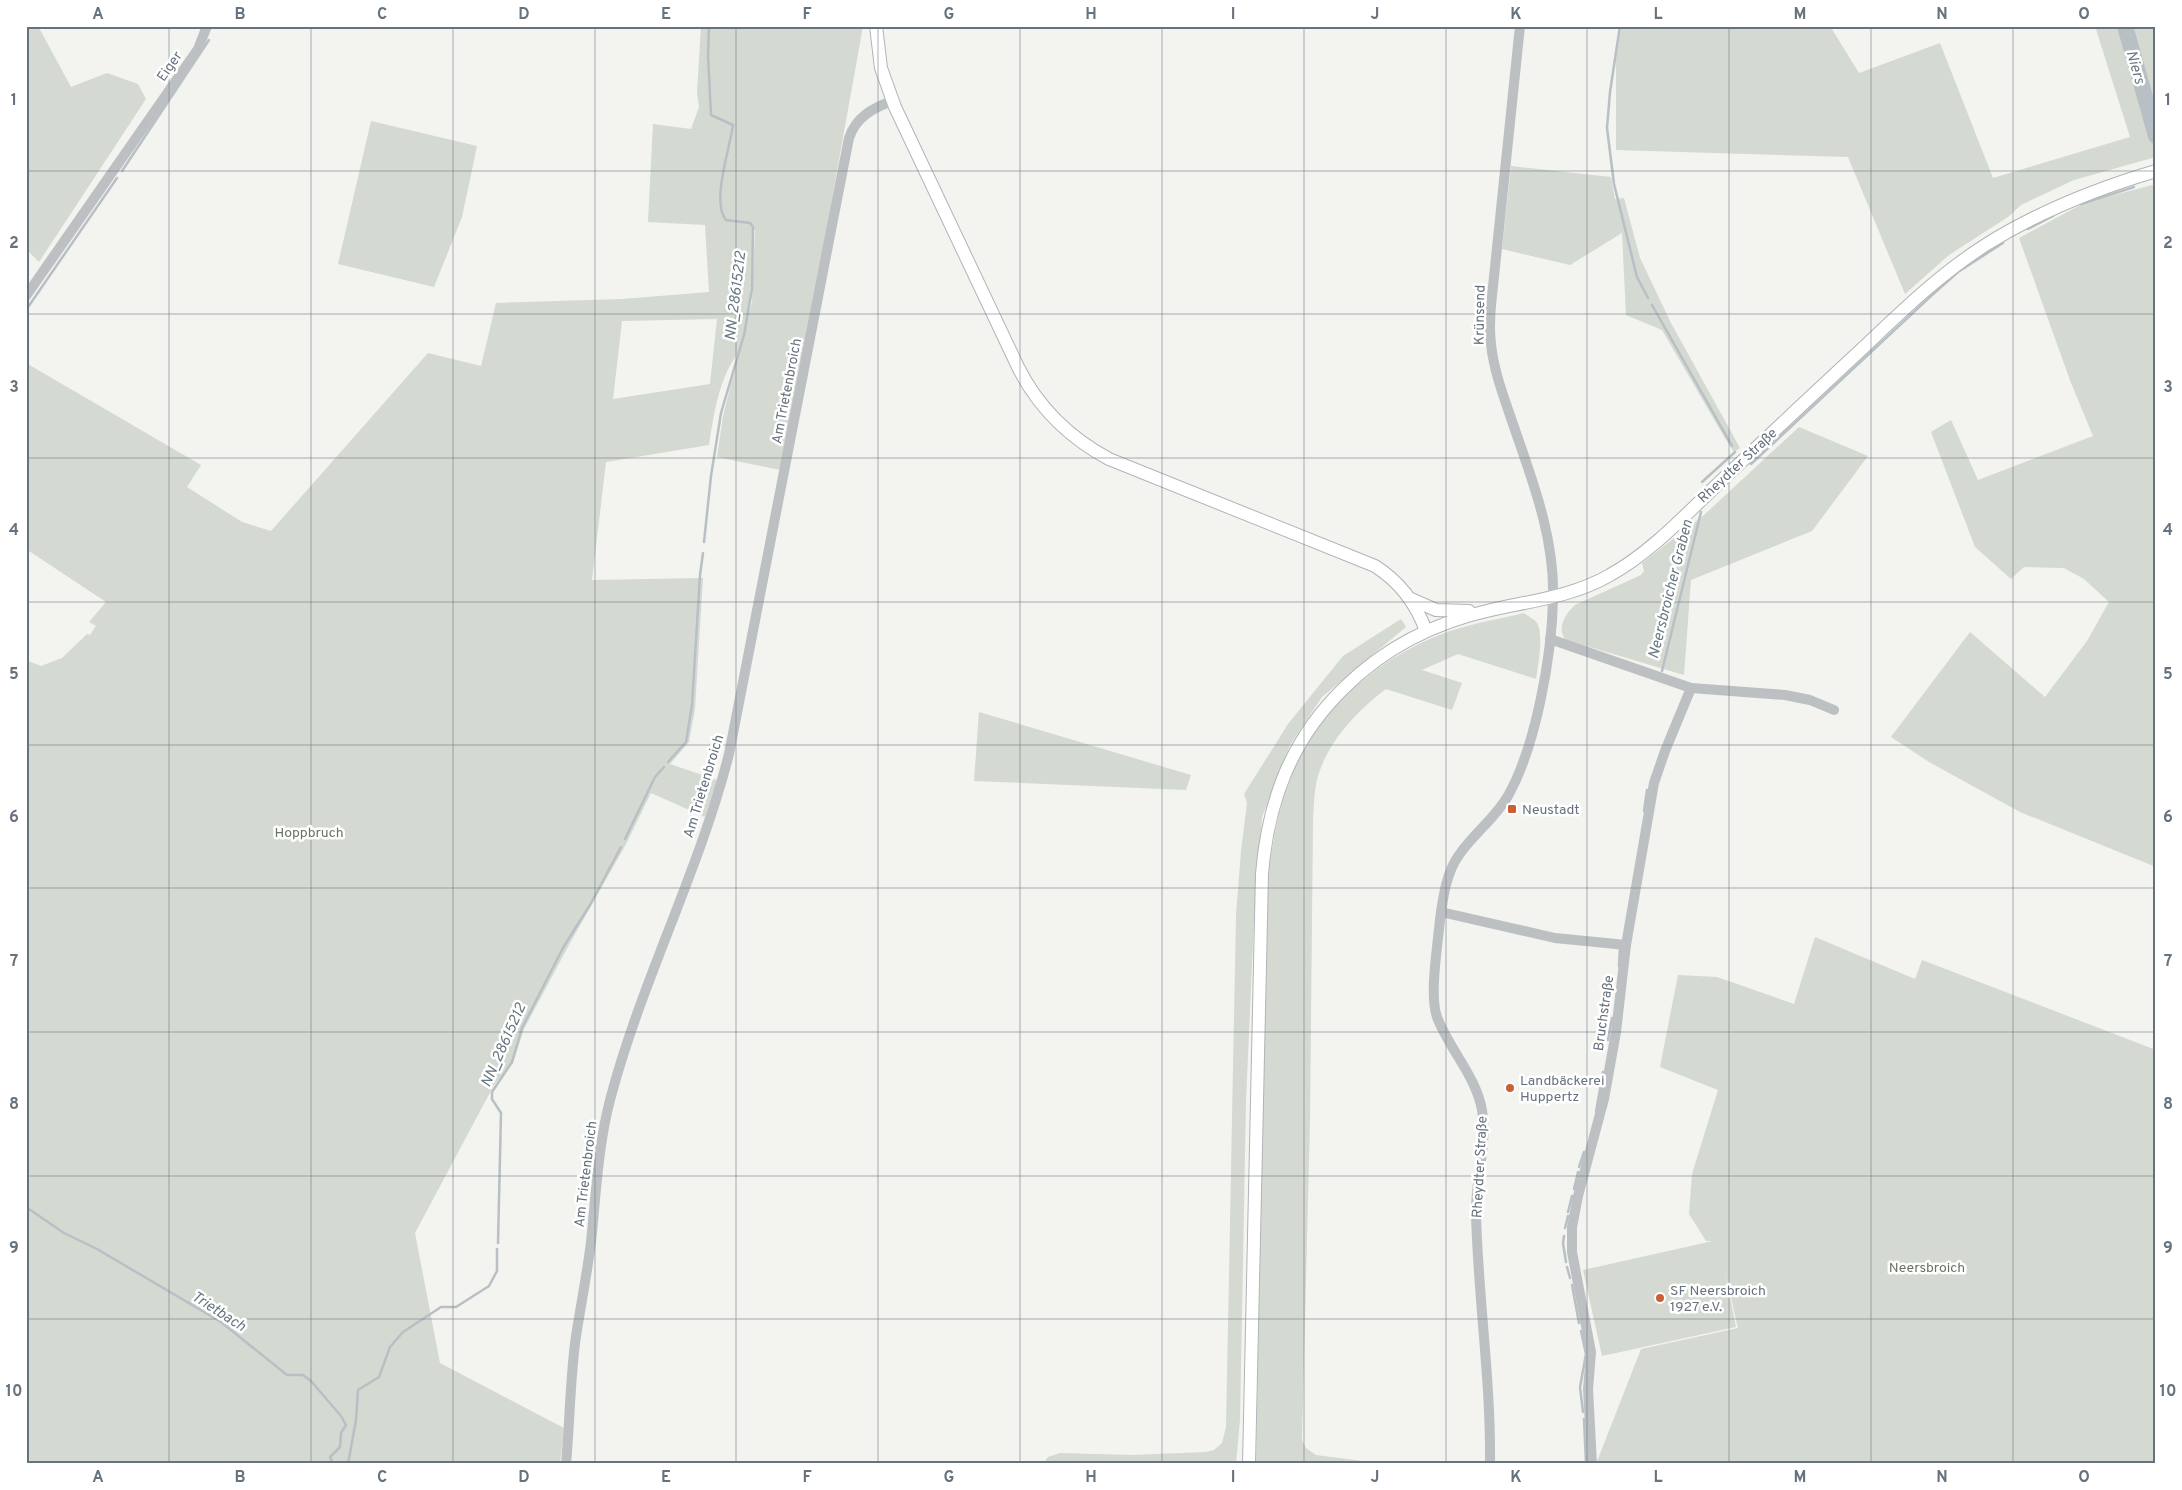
<svg xmlns="http://www.w3.org/2000/svg" width="2182" height="1490" font-family="Overpass,sans-serif">
<rect width="100%" height="100%" fill="#f3f3f0"/>
<g fill="#d4d9d1" fill-rule="evenodd">
<path d="M26,26H38L71,87L107,73L138,84L146,99L39,262L26,249Z"/>
<path d="M701,26H863L824,243L780,470L717,457L723,416L739,352C719,377 714,413 709,445L606,462L592,580L703,578L695,709L689,742L670,764L717,780L705,817L651,793L625,846L570,943L524,1029L513,1063L494,1085L415,1233L440,1363L564,1428L560,1464H26V660L41,666L62,658L87,634L90,635L96,626L89,622L106,602L26,549V363L201,465L187,487L242,522L271,531L428,353L481,366L496,303L622,299L709,292L705,225L648,222L653,124L691,129L699,107L697,93ZM753,229L755,230L752,302L743,335L750,303ZM717,319L710,384L613,399L622,321Z"/>
<path d="M1621,26H1830L1859,73L1940,43L1993,178L2130,137L2095,26H2156V157L2074,180L2021,205L2008,217L1949,255L1905,294L1848,157L1616,150V60Z"/>
<path d="M371,121L477,146L462,217L434,287L338,264Z"/>
<path d="M1511,166L1611,177L1615,199L1624,198L1640,258L1671,323L1740,448L1734,452L1726,440L1662,330L1626,315L1622,233L1570,265L1502,249Z"/>
<path d="M2156,184V867L2020,812L1929,762L1891,737L1970,632L2045,697L2087,641L2109,602L2084,579L2064,568L2024,567L2011,579L1975,547L1931,432L1951,420L1978,480L2093,436L2071,383L2019,238L2084,203Z"/>
<path d="M1799,427L1868,456L1812,531L1691,580L1684,675L1566,640C1556,629 1565,614 1575,605L1641,575L1644,571L1642,563L1704,515Z"/>
<path d="M1524,613C1528,617 1534,618 1537,623C1544,635 1538,666 1536,679L1458,654L1422,670L1462,683L1452,710L1386,689C1357,711 1329,740 1318,776C1314,789 1314,805 1313,819L1310,1121L1302,1440L1306,1448L1316,1455L1386,1464H1256L1267,880C1273,844 1278,806 1292,772C1321,707 1383,654 1450,631C1474,623 1500,619 1524,613Z"/>
<path d="M1401,619L1406,627L1322,697L1290,745L1262,817L1254,921L1246,1101L1240,1420L1236,1464H1043L1048,1457L1060,1453L1131,1455L1206,1452L1214,1450L1222,1443L1226,1427L1236,915L1241,851L1247,803L1244,794L1288,724L1343,656Z"/>
<path d="M979,712L1191,775L1186,790L974,781Z"/>
<path d="M1815,937L1915,979L1922,960L2156,1050V1464H1596L1641,1349L1738,1328L1724,1268L1736,1327L1602,1356L1583,1270L1713,1241H1706L1689,1214L1692,1174L1718,1090L1660,1067L1678,975L1717,977L1794,1004Z"/>
</g>
<g fill="none" stroke-linecap="round" stroke-linejoin="round">
<g stroke="#b8c0c5" stroke-width="2.5">
<path d="M1620,26L1610,92L1607,128L1614,184L1637,277L1648,298"/>
<path d="M122,171L209,40"/>
<path d="M2081,204L2134,187"/>
<path d="M2028,229L2053,216"/>
<path d="M1652,305L1732,446"/>
<path d="M26,310L117,178"/>
<path d="M1751,464L1931,296L1958,272L2003,243"/>
<path d="M1702,482L1735,452"/>
<path d="M704,542L711,476L721,413L744,335L752,289L753,227L750,223L726,220C711,202 730,148 733,125L711,115L708,55L709,26"/>
<path d="M1662,671L1701,512"/>
<path d="M668,762L686,742L692,705L700,575L703,553"/>
<path d="M1644,811L1647,790"/>
<path d="M625,839L655,777L664,767"/>
<path d="M1619,966L1620,947"/>
<path d="M1608,1040L1612,1018"/>
<path d="M1596,1112L1603,1072"/>
<path d="M1579,1167L1584,1152"/>
<path d="M1574,1189L1578,1172"/>
<path d="M26,1207L64,1233L97,1249L221,1322L287,1375H303L311,1381L341,1416L346,1425L341,1433L340,1447L330,1457L333,1464"/>
<path d="M1568,1212L1572,1196"/>
<path d="M1565,1228L1568,1216"/>
<path d="M1564,1236L1563,1243L1566,1262"/>
<path d="M498,1243L501,1113L492,1099V1092L512,1062L522,1028L564,946L590,905L621,847"/>
<path d="M1567,1267L1570,1278"/>
<path d="M1572,1285L1579,1323"/>
<path d="M1581,1331L1586,1354L1580,1387L1583,1412"/>
<path d="M1584,1419L1586,1464"/>
<path d="M348,1464L356,1420L358,1390L379,1377L390,1347L403,1332L441,1307H456L489,1286L497,1271V1249"/>
</g>
<path stroke="#b8c0c5" stroke-width="16" d="M2125,26L2156,136"/>
<g stroke="#b0b4b7" stroke-width="14">
<g id="major">
<path d="M876,26L881,68L895,107L1018,367C1038,407 1070,438 1109,459L1375,566C1400,582 1416,603 1426,631"/>
<path d="M1411,599L1436,610L1469,611"/>
<path d="M1249,1464L1262,874C1268,801 1291,739 1345,687C1385,648 1436,622 1491,610C1531,601 1574,596 1610,575C1657,549 1697,502 1737,466C1779,426 1821,387 1863,348C1902,311 1941,273 1987,244C2040,211 2095,189 2156,171"/>
</g>
</g>
<g stroke="#bdc0c3" stroke-width="10">
<path d="M26,296L198,49L207,26"/>
<path d="M1550,639L1691,688L1785,695L1810,700L1834,710"/>
<path d="M1441,912L1555,938L1626,945"/>
<path d="M566,1464C570,1421 570,1378 576,1336C581,1304 587,1274 591,1242C596,1195 598,1146 610,1100C641,982 699,872 729,754L849,138C856,117 873,108 892,101"/>
<path d="M1490,1464C1491,1380 1478,1297 1476,1214C1475,1179 1488,1144 1482,1110C1476,1076 1449,1049 1437,1017C1429,995 1438,944 1440,919C1443,898 1446,873 1459,855C1474,833 1496,818 1509,794C1536,745 1552,655 1553,599C1555,539 1533,482 1514,427C1505,400 1494,373 1491,344C1489,328 1490,312 1492,296L1520,26"/>
<path d="M1592,1464L1588,1389L1591,1352L1572,1252V1227L1578,1196L1604,1099L1616,1032L1626,945L1654,783L1665,751L1691,688"/>
</g>
<use href="#major" stroke="#fff" stroke-width="12"/>
</g>
<path fill="none" stroke="#66727d" stroke-width="1" stroke-opacity="0.55" d="M169,26V1464M311,26V1464M453,26V1464M595,26V1464M736,26V1464M878,26V1464M1020,26V1464M1162,26V1464M1304,26V1464M1446,26V1464M1587,26V1464M1729,26V1464M1871,26V1464M2013,26V1464M26,171H2156M26,314H2156M26,458H2156M26,602H2156M26,745H2156M26,888H2156M26,1032H2156M26,1176H2156M26,1319H2156"/>
<g fill="#cc5f37" stroke="#fff" stroke-width="2">
<rect x="1507" y="804" width="10" height="10" rx="2.5"/>
<circle cx="1510" cy="1088" r="5"/>
<circle cx="1660" cy="1298" r="5"/>
</g>
<g text-anchor="middle" stroke-width="5" stroke-linejoin="round" paint-order="stroke">
<g font-size="14" fill="#66727d" stroke="#fff">
<text transform="translate(169 66) rotate(-55)" y="5">Eiger</text>
<text transform="translate(1479 315) rotate(-89)" y="5">Krünsend</text>
<text transform="translate(786 391) rotate(-79)" y="5">Am Trietenbroich</text>
<text transform="translate(1737 465) rotate(-43)" y="5">Rheydter Straße</text>
<text transform="translate(703 786) rotate(-73)" y="5">Am Trietenbroich</text>
<text transform="translate(1603 1013) rotate(-82)" y="5">Bruchstraße</text>
<text transform="translate(1479 1167) rotate(-87)" y="5">Rheydter Straße</text>
<text transform="translate(585 1174) rotate(-83)" y="5">Am Trietenbroich</text>
</g>
<g font-size="14" fill="#66727d" stroke="#fff" text-anchor="start">
<text x="1522" y="814">Neustadt</text>
<text x="1520" y="1085">Landbäckerei<tspan x="1520" dy="16">Huppertz</tspan></text>
<text x="1670" y="1295">SF Neersbroich<tspan x="1670" dy="16">1927 e.V.</tspan></text>
</g>
<g font-size="14" fill="#677564" stroke="#fff">
<text x="309" y="837">Hoppbruch</text>
<text x="1927" y="1272">Neersbroich</text>
</g>
<g font-size="15" font-style="italic" fill="#677981" stroke="#fff">
<text transform="translate(2136 67) rotate(74)" y="5">Niers</text>
<text transform="translate(735 296) rotate(-83)" y="5">NN_28615212</text>
<text transform="translate(1670 589) rotate(-76)" y="5">Neersbroicher Graben</text>
<text transform="translate(503 1045) rotate(-66)" y="5">NN_28615212</text>
<text transform="translate(219 1311) rotate(33)" y="5">Trietbach</text>
</g>
</g>
<rect width="2182" height="1490" fill="none" stroke="#ffffff" stroke-width="55"/>
<rect x="28" y="28" width="2126" height="1434" fill="none" stroke="#66727d" stroke-width="2"/>
<g font-size="16" text-anchor="middle" font-weight="bold" fill="#66727d">
<text x="98" y="19">A</text>
<text x="240" y="19">B</text>
<text x="382" y="19">C</text>
<text x="524" y="19">D</text>
<text x="666" y="19">E</text>
<text x="807" y="19">F</text>
<text x="949" y="19">G</text>
<text x="1091" y="19">H</text>
<text x="1233" y="19">I</text>
<text x="1375" y="19">J</text>
<text x="1516" y="19">K</text>
<text x="1658" y="19">L</text>
<text x="1800" y="19">M</text>
<text x="1942" y="19">N</text>
<text x="2084" y="19">O</text>
<text x="14" y="105">1</text>
<text x="2168" y="105">1</text>
<text x="14" y="248">2</text>
<text x="2168" y="248">2</text>
<text x="14" y="392">3</text>
<text x="2168" y="392">3</text>
<text x="14" y="535">4</text>
<text x="2168" y="535">4</text>
<text x="14" y="679">5</text>
<text x="2168" y="679">5</text>
<text x="14" y="822">6</text>
<text x="2168" y="822">6</text>
<text x="14" y="966">7</text>
<text x="2168" y="966">7</text>
<text x="14" y="1109">8</text>
<text x="2168" y="1109">8</text>
<text x="14" y="1253">9</text>
<text x="2168" y="1253">9</text>
<text x="14" y="1396">10</text>
<text x="2168" y="1396">10</text>
<text x="98" y="1482">A</text>
<text x="240" y="1482">B</text>
<text x="382" y="1482">C</text>
<text x="524" y="1482">D</text>
<text x="666" y="1482">E</text>
<text x="807" y="1482">F</text>
<text x="949" y="1482">G</text>
<text x="1091" y="1482">H</text>
<text x="1233" y="1482">I</text>
<text x="1375" y="1482">J</text>
<text x="1516" y="1482">K</text>
<text x="1658" y="1482">L</text>
<text x="1800" y="1482">M</text>
<text x="1942" y="1482">N</text>
<text x="2084" y="1482">O</text>
</g>
</svg>
